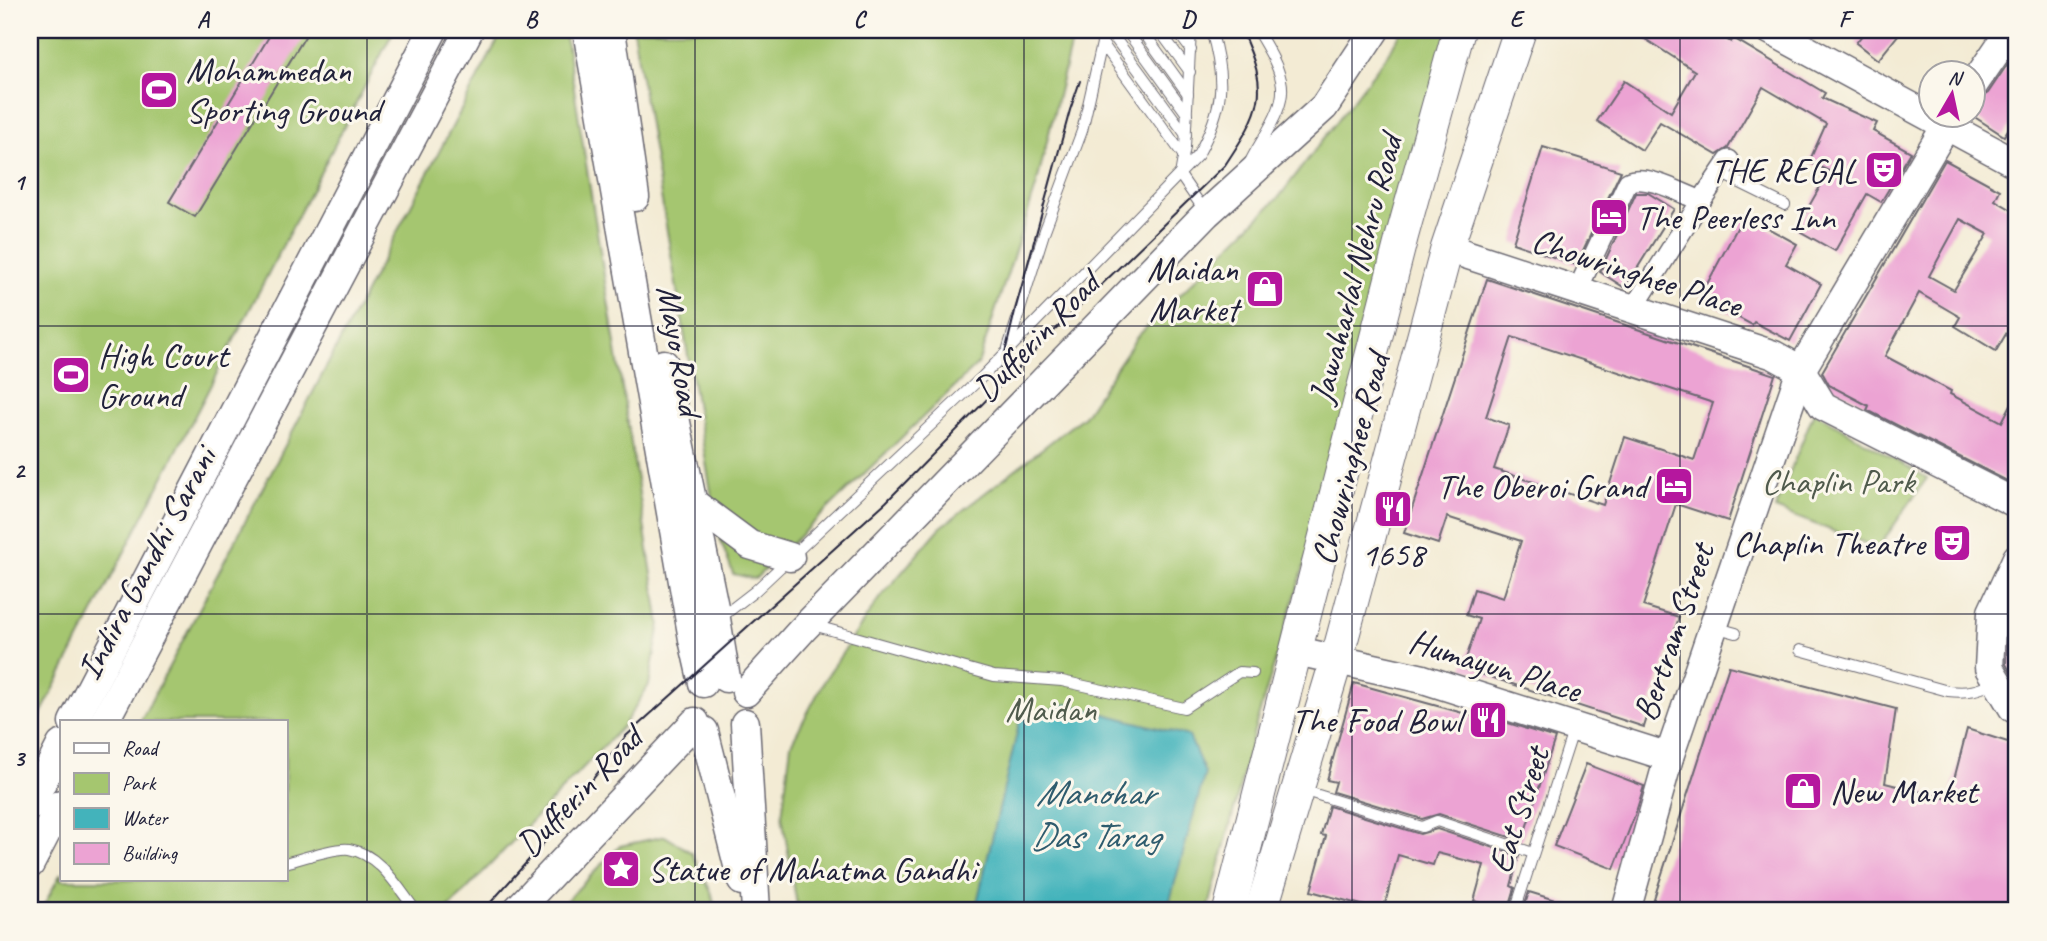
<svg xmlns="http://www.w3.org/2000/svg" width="2047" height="941" font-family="Caveat,sans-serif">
<rect width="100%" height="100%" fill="#fbf7ec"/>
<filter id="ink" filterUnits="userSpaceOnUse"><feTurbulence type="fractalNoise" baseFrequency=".0143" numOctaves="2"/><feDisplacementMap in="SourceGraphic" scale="14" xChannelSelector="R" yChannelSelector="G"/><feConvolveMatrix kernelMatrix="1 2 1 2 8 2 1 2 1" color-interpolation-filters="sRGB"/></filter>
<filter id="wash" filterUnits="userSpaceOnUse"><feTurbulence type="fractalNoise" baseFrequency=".00686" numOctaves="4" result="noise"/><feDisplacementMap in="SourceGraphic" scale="28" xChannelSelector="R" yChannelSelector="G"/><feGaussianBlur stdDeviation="1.57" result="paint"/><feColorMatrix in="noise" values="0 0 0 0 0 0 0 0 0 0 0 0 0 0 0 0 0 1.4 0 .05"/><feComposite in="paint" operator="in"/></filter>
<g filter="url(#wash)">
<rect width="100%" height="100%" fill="#f3ebd4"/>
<g fill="#a5c66f" stroke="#647455" stroke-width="2">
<path d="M30,30H394L30,735Z"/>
<path d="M503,30H562L567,45L660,624L649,685L623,726L446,911H41L61,873V880H285V722H140Z"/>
<path d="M633,30H1074L1036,187L978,364L755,579L733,574L718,533Z"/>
<path d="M1403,30H1467L1254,731L1208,911H798L782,816L791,744L827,676L878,600L940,528L1084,416L1137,337L1279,197L1385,58Z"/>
<path d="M1814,412L1927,478L1878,548L1775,509Z"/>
<path d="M665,836L692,853L712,894L715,911H556L620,846Z"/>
</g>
<path fill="#43b3bb" stroke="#326a7b" stroke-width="2" d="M1067,704L1189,736L1205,773L1167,911H975L1020,720Z"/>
<g id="blocks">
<g fill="#eca3d3" fill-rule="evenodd">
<path d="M273,30H309L195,217L169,202Z"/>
<path d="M1631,30H1711L1731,42L1733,38L1825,93L1822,98L1877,123L1873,131L1911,152L1881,202L1867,194L1835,251L1796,229L1829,171L1809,162L1826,124L1763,87L1728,148L1717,155L1660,122L1642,150L1597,121L1624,81L1671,112L1695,71Z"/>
<path d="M1866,30H1902L1878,60L1856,43Z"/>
<path d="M2017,50V115L2004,136L1973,116V105L1977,100L1988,93Z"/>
<path d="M1543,147L1621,171L1576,265L1513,243Z"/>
<path d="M1945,160L2000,190L1995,200L2017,213V315L1996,351L1955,326L1960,317L1919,293L1885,356L1951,391L1950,394L2002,422L2017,393V486L1867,410L1869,406L1829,385L1822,372ZM1960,219L1988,234L1954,290L1929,276Z"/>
<path d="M1636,193H1648L1674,209L1625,288L1600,272Z"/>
<path d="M1744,215L1797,244L1786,264L1821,284L1790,341L1754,322L1752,325L1700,297Z"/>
<path d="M1487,279L1775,375L1728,521L1676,504L1643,606L1679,617L1644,727L1463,668L1479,619L1466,615L1474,589L1503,598L1521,541L1447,517L1438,544L1404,533ZM1512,337L1713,403L1694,460L1625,437L1603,505L1494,469L1509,425L1486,417Z"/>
<path d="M2017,597V683L2006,664L2008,616Z"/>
<path d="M1729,666L1896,709L1885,783L1949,799L1967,729L2017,745V911H1650Z"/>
<path d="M1354,683L1488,720L1489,717L1555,738L1522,841L1439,814L1422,819L1333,792L1336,782L1327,780Z"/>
<path d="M1586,764L1644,786L1636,812L1614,869L1554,846Z"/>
<path d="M1329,806L1420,834L1437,829L1519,856L1511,886L1515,888L1508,911L1474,901L1484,865L1437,853L1433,865L1398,855L1383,911L1311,891L1326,836L1321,835Z"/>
<path d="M1529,892L1581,908V911H1523Z"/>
</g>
</g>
</g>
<g filter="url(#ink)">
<use href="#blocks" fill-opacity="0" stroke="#6b6871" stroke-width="2"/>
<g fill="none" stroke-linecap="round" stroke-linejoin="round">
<g stroke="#6b6871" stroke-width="12">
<g id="lane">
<path d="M1109,30L1186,135"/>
<path d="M1126,30L1187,114"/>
<path d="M1142,30L1188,94"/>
<path d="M1159,30L1190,72"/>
<path d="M1176,30L1191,50"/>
<path d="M1191,30L1185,147L1180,175L1204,210"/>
<path d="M1102,43L1183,155"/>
<path d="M1250,162C1261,138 1288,108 1281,80C1277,62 1266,46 1257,30"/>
<path d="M1720,173L1785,205"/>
<path d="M1008,348L1045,230L1082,131L1105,30"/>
<path d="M720,618L755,591L983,376L1198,155C1224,107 1226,81 1211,30"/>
<path d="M813,625L994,676L1062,681L1184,708L1239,672L1253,673"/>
<path d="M1714,627L1736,633"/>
<path d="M1800,650L1948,691C1967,693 1978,691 1995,682"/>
<path d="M1302,790L1422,827L1437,821L1533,853"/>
<path d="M285,863C300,859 336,847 349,849C380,854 399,889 416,911"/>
<path d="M1515,911L1574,728"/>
</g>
</g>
<g stroke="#6b6871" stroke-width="22">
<g id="street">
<path d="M1701,201L1729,160"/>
<path d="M1577,291L1628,182C1646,173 1683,194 1701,201L1633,309"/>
</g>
</g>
<g stroke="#6b6871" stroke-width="31">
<g id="secondary">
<path d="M587,30L693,639L703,683"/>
<path d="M611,30L635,197"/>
<path d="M1770,30L2017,164"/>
<path d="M1974,84L2011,30"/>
<path d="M1447,248L1774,355L1801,370L1823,406L2017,504"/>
<path d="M664,364L714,607L726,678"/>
<path d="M692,502L750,545L790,557"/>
<path d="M2017,558L1992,612L1989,668L2013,708L2017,710"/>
<path d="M1297,651L1423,679L1669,757"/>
<path d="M746,692L802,630L1206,214L1324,107L1375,30"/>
<path d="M73,722L433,30"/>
<path d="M104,722L469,30"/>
<path d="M745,723L756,911"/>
<path d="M704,731L742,881"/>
<path d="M30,806L61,745"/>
<path d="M30,864L61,804"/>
<path d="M516,911L695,722"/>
<path d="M1626,911L1669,757L1801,370L1952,116"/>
</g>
</g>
<g stroke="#6b6871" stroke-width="34">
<g id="primary">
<path d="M1229,911L1402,236L1459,30"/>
<path d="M1261,911L1337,658L1447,248L1520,30"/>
</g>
</g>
<use href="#lane" stroke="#fff" stroke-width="10"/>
<use href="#street" stroke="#fff" stroke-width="19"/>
<use href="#secondary" stroke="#fff" stroke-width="28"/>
<use href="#primary" stroke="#fff" stroke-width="32"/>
<g stroke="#22223b" stroke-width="2">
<path d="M996,390L1016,307L1070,110L1080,81"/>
<path d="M483,911L543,844L626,736L886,502L1065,320L1225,165C1262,109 1271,93 1241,30"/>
</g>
</g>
</g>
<path fill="none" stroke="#22223b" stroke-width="2" stroke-opacity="0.55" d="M367,30V911M695,30V911M1024,30V911M1352,30V911M1680,30V911M30,326H2017M30,614H2017"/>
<defs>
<g id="stadium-square" transform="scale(2.0125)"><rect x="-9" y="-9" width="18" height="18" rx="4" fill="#b5179e" stroke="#fbf7ec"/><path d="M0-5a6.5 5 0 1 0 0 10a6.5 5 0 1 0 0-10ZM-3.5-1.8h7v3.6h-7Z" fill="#fff"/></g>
<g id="theatre-square" transform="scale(2.0125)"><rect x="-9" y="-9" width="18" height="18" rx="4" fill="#b5179e" stroke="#fbf7ec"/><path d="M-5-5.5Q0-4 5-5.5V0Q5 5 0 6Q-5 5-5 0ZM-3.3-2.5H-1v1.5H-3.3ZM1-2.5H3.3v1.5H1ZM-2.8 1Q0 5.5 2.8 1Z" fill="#fff"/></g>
<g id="hotel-square" transform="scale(2.0125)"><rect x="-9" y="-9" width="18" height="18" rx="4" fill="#b5179e" stroke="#fbf7ec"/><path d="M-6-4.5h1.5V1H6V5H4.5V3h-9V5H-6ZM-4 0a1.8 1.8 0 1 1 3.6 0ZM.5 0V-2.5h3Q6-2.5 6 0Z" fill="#fff"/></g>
<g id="shop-square" transform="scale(2.0125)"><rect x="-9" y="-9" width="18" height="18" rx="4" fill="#b5179e" stroke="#fbf7ec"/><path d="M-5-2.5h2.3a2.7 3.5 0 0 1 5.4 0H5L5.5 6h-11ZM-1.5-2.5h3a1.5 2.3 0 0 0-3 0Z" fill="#fff"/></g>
<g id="restaurant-square" transform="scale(2.0125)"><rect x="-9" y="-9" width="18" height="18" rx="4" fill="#b5179e" stroke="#fbf7ec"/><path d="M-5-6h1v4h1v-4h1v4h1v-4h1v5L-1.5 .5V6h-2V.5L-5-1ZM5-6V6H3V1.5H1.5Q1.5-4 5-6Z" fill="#fff"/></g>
<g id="sight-square" transform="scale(2.0125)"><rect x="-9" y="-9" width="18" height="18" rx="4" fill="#b5179e" stroke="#fbf7ec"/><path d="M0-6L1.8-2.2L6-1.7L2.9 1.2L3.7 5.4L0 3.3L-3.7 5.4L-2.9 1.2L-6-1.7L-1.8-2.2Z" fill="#fff"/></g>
</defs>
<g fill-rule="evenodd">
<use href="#stadium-square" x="159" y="90"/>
<use href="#theatre-square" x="1884" y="170"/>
<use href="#hotel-square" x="1609" y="217"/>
<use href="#shop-square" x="1265" y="289"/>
<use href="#stadium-square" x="71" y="375"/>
<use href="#hotel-square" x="1674" y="486"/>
<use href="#restaurant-square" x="1393" y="509"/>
<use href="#theatre-square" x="1952" y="543"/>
<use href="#restaurant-square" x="1488" y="720"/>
<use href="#shop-square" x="1803" y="791"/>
<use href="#sight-square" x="621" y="869"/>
</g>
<g text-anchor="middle" stroke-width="6" stroke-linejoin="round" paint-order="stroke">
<g font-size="35" fill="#22223b" stroke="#fbf7ec" text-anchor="start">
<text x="186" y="82">Mohammedan<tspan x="186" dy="40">Sporting Ground</tspan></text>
<text x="1857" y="182" text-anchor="end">THE REGAL</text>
<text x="1636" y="229">The Peerless Inn</text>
<text x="1238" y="281" text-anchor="end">Maidan<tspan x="1238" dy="40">Market</tspan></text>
<text x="98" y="367">High Court<tspan x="98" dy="40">Ground</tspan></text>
<text x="1647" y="498" text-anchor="end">The Oberoi Grand</text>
<text x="1925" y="555" text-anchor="end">Chaplin Theatre</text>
<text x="1393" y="566" text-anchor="middle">1658</text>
<text x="1461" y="732" text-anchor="end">The Food Bowl</text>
<text x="1830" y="803">New Market</text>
<text x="648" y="881">Statue of Mahatma Gandhi</text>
</g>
<g font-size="35" fill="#22223b" stroke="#fbf7ec">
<text transform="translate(1355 269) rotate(-75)" y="12">Jawaharlal Nehru Road</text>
<text transform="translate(1637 272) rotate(18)" y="12">Chowringhee Place</text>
<text transform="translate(1036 336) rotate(-46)" y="12">Dufferin Road</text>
<text transform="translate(680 350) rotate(80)" y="12">Mayo Road</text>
<text transform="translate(1350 459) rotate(-75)" y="12">Chowringhee Road</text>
<text transform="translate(146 563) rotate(-62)" y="12">Indira Gandhi Sarani</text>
<text transform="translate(1673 632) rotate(-71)" y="12">Bertram Street</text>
<text transform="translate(1495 665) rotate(17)" y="12">Humayun Place</text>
<text transform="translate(579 791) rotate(-46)" y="12">Dufferin Road</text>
<text transform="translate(1518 810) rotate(-72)" y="12">Eat Street</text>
</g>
<g font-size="35" fill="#505b4d" stroke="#fbf7ec">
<text x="1838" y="493">Chaplin Park</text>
<text x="1051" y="721">Maidan</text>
</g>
<g font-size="37" font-style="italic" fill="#2f5c6e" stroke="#fbf7ec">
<text x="1095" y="805">Manohar<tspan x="1095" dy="43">Das Tarag</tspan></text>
</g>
</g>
<rect width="2047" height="941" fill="none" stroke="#fbf7ec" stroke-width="77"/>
<rect x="60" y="720" width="228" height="161" fill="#fbf7ec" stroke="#a4a2a5" stroke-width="2"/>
<rect x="74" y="743" width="35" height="10" fill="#ffffff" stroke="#a4a2a5" stroke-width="2"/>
<text x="122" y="755" font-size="21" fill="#22223b">Road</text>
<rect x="74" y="773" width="35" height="21" fill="#a5c66f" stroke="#a4a2a5" stroke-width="2"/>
<text x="122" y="790" font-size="21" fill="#22223b">Park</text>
<rect x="74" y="808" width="35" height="21" fill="#43b3bb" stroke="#a4a2a5" stroke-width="2"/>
<text x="122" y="825" font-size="21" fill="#22223b">Water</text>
<rect x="74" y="843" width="35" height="21" fill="#eca3d3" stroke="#a4a2a5" stroke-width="2"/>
<text x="122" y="860" font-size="21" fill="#22223b">Building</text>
<g transform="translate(1952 94) rotate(9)"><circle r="33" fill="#fbf7ec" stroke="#a4a2a5" stroke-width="2"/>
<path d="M0-5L12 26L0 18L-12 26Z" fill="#b5179e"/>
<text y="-10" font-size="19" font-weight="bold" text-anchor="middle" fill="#22223b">N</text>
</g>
<rect x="38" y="38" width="1970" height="864" fill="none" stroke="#22223b" stroke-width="2.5"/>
<g font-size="23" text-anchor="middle" font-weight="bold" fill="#22223b">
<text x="203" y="27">A</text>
<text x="531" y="27">B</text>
<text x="859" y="27">C</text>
<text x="1188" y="27">D</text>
<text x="1516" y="27">E</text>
<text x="1844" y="27">F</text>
<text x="19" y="190">1</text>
<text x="19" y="478">2</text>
<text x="19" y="766">3</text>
</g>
</svg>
